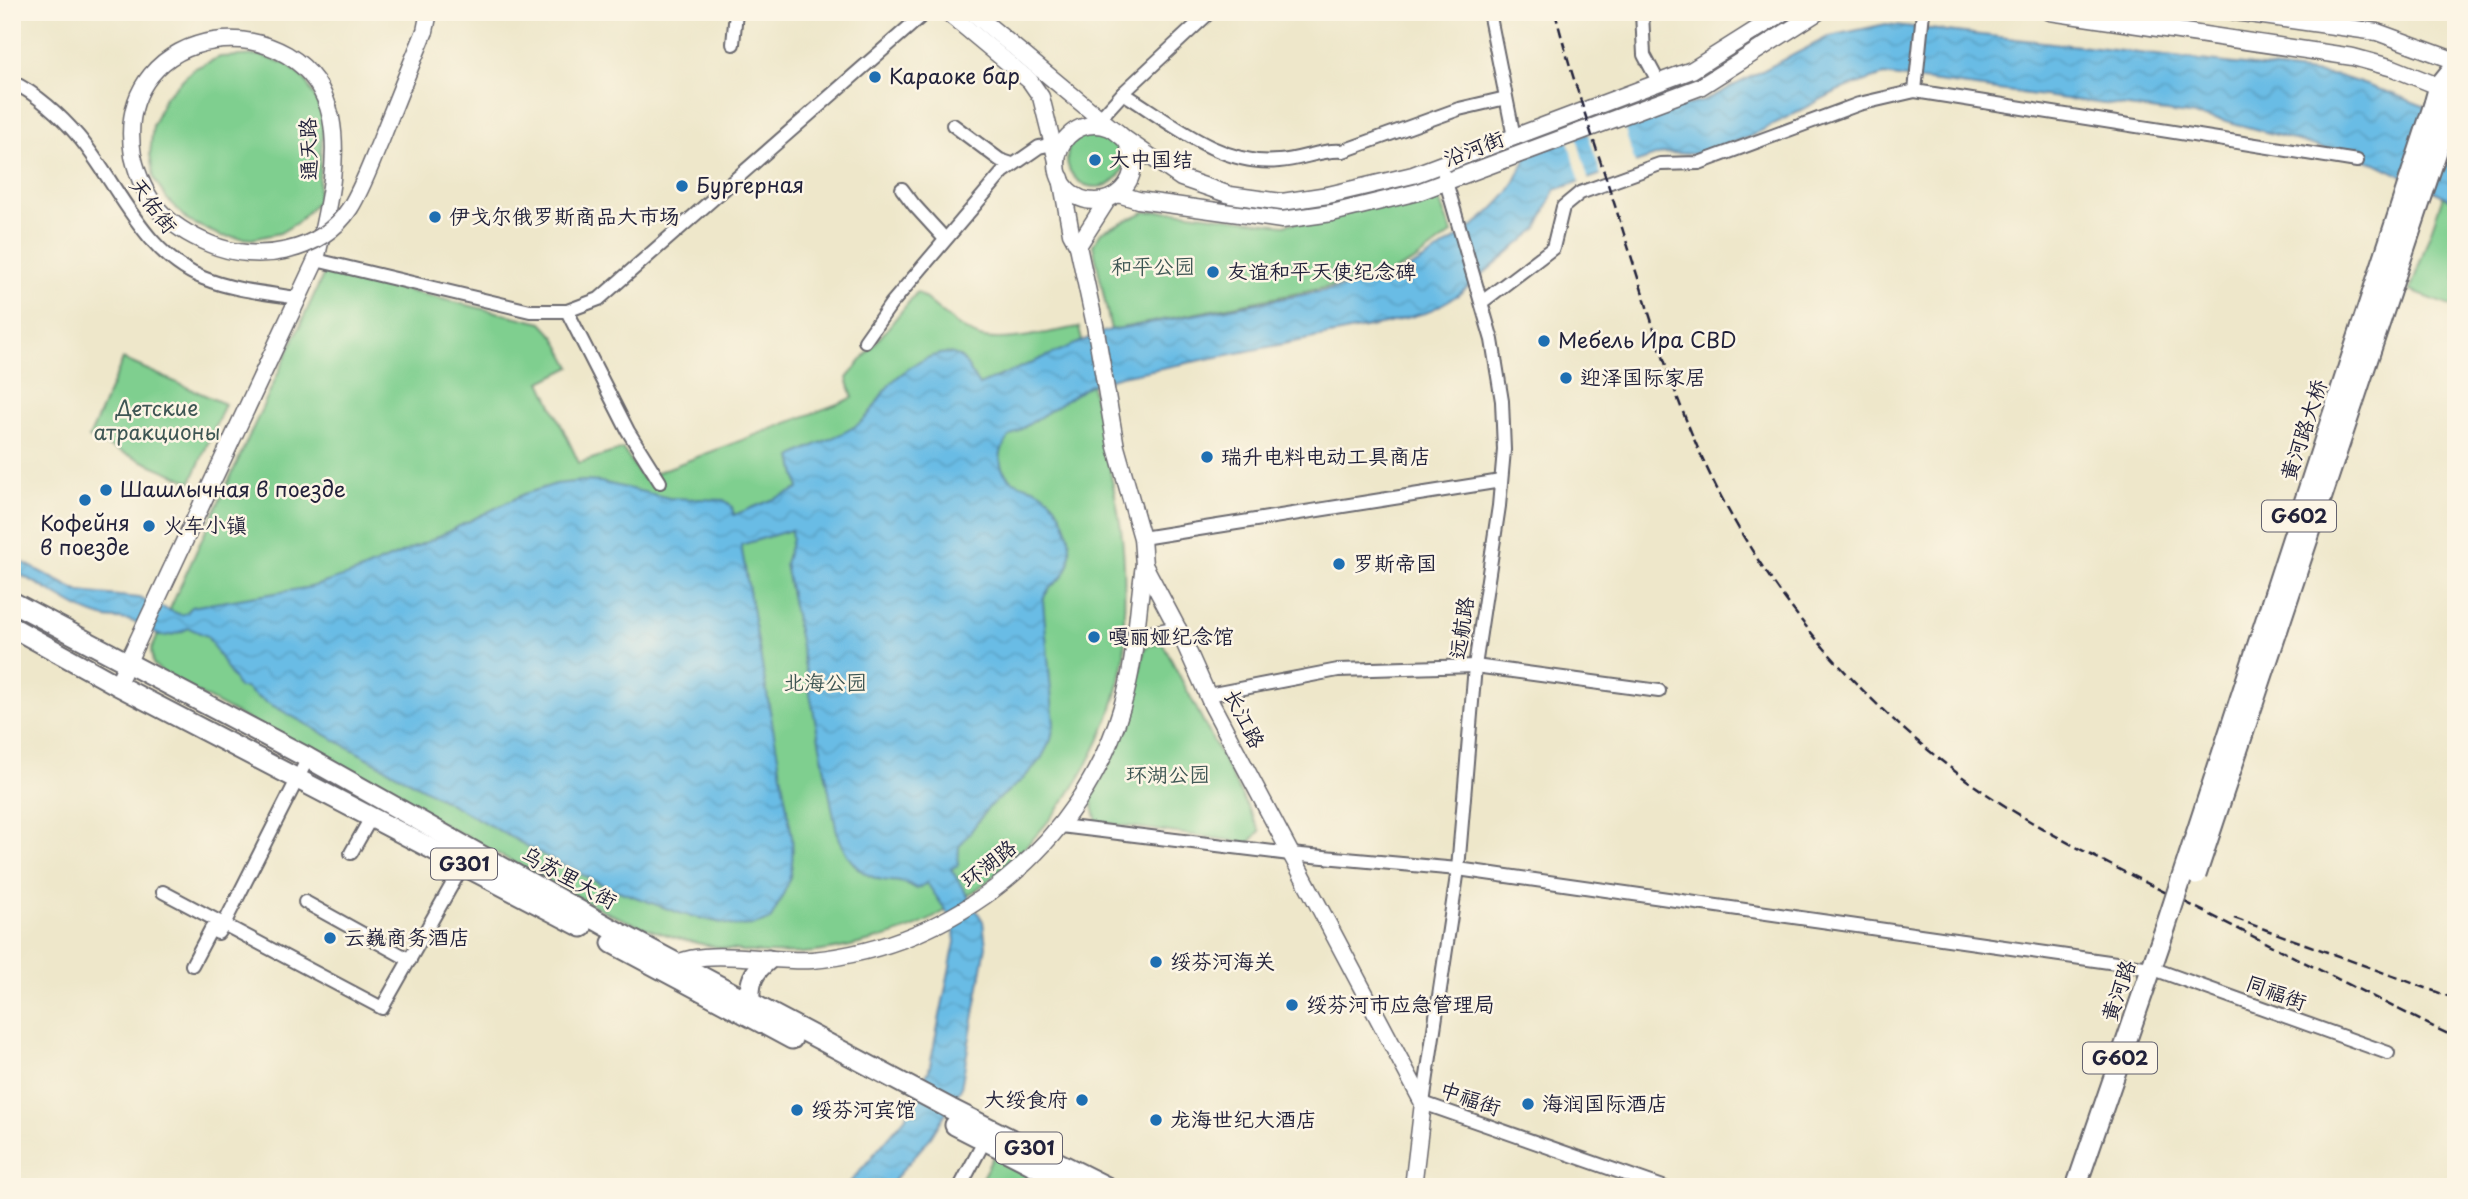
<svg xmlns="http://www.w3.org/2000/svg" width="2468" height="1199" font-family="'Playpen Sans','LXGW WenKai TC',sans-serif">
<defs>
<pattern id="water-waves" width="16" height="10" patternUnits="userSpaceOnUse" patternTransform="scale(1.75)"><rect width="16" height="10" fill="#69bce5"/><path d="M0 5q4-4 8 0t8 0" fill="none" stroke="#5ba1c5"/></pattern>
</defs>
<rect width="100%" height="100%" fill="#fcf5e5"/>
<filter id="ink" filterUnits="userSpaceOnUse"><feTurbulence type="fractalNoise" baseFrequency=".0143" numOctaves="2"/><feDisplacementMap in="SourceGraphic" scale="14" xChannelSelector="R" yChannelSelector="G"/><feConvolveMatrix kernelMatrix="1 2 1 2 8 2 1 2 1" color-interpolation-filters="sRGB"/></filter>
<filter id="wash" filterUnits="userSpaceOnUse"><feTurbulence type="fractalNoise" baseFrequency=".00686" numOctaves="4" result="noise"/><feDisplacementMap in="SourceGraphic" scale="28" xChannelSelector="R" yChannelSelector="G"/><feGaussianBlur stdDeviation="1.57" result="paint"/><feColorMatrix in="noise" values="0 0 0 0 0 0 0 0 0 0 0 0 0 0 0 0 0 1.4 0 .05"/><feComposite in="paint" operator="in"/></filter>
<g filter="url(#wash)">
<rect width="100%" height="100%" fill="#eee7ca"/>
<g fill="#7fcf8f" stroke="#507865" stroke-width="2">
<path d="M258,55L287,64L306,81L324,115L317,202L298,222L280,233L252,239L221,236L188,221L167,199L154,179L150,154L153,125L165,97L193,69L220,57Z"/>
<circle cx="1096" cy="158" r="29"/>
<path d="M1435,190L1452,233L1416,260L1385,276L1111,330L1093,245L1101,232L1144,212L1174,211L1284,225Z"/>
<path d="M2443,196L2456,202V308L2410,291Z"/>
<path d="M325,271L542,323L555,337L571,367L541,382L579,463L623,449L642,478L853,398L847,378L917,292C936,306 957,329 980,337C1003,344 1054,331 1079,327C1093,394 1110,461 1121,529C1125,559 1125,589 1124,619C1124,634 1126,651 1123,666C1102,774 1028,863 935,917C904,935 839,951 803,953C735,957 670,940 608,913L166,676L153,664L151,650Z"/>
<path d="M123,359L225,404L191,482L89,438Z"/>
<path d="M1162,642L1260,831L1249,843L1097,822L1091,799C1119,748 1133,705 1145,647Z"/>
<path d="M993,1157L1050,1187H977Z"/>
</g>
<path fill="url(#water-waves)" stroke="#466f90" stroke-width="2" d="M1886,24L2339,76L2393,94L2456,119V202L2376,163L2219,119L1884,75L1839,90L1749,137L1697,154L1664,153L1555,190L1537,229L1458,295L1428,312L1385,324L1121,376L1090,385L1009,437C998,451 996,469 1012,480C1022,486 1034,486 1043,493C1061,506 1072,534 1070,556C1068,583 1048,581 1043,601L1054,724L1051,740L1041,759L1023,779L989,807L959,847L958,865L951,869L983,921L986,946L961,1088L931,1137L888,1187H846L905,1118L929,1070L955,942L953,921L927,883L917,889C901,878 891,884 875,878C853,871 842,849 836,828L785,564L792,539L791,530L741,545L792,836C795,876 788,886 770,920L754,925L735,926L682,914L605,886L547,857L257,697L245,688H239L207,636L189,628C152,646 159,628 128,620C121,619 113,619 106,618C72,610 44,584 12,571V561L24,563L79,592L139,598L181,615L187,613L191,607L311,587L355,573L429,541L524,494L556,484L583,481L601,482L669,498L724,500L732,507L734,515L799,489L792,457C813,443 840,438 860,423C872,414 877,400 886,389C899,372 941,342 961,358C969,365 973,377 979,385L1106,331L1388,279C1423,263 1488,221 1510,190C1517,180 1521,167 1527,156L1626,120L1704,101L1830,36Z"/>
<g fill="#eee7ca">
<path d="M1621,118L1636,166L1602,178L1587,130Z"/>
<path d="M1576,134L1589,182L1581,185L1567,137Z"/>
</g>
</g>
<g filter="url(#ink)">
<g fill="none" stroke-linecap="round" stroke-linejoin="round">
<g stroke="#69676d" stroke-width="16">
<g id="minor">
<path d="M1489,12L1514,137"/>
<path d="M1642,12L1644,55L1659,83"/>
<path d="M733,44L736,12"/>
<path d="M12,82C36,93 61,116 78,136C118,183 142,253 203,278C232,290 266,293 297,298"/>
<path d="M1915,91L1923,12"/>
<path d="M1123,93C1170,122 1221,167 1279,161C1301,160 1321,149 1343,151L1459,109L1506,98"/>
<path d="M1098,117L1094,125L1123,93L1210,12"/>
<path d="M953,125L1000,160L1012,164"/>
<path d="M1444,175L1492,340L1502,401L1504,450L1499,506L1475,666L1458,869L1423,1103L1663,1187"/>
<path d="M902,189L914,205L945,239"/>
<path d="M316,260L530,311H567L599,299L926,12"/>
<path d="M1482,302L1553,248L1563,207L1580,193L1660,164L1699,163L1859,104L1915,91L2357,161"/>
<path d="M567,311L628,431L660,482"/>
<path d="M865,341L891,304L1003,172L1039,147L1053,144"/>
<path d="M1142,538L1501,481"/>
<path d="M1208,695L1338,670L1475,666L1659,691"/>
<path d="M1061,826L1290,854L1458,869L2151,968L2388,1053"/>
<path d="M351,853L372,816"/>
<path d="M163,892L382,1008L466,860"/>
<path d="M305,902L410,960"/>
<path d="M192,965L211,929L218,933L224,924L308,758"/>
<path d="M960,1187L988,1134"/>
</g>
</g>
<g stroke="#69676d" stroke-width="19">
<g id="major">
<path d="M947,12L1030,81L1041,97L1057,161"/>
<path d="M972,12L1121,136L1181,178L1230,195L1282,202L1328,195L1413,175L1692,70L1784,12"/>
<path d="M2050,12L2353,57L2393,68L2448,90"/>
<path d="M2235,12L2377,32L2456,61"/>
<path d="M425,31L429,12"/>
<circle cx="1095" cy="163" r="38"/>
<path d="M1061,178L1071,233L1078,246L1095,325L1116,447L1142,538L1144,565L1180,633L1212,705L1423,1103L1413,1187"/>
<path d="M1118,194L1138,200L1282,220L1332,213L1418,192L1700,87L1818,12"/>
<path d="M1078,246L1108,199"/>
<path d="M1136,637L1178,629"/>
<path d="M117,685L316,260C326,215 340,164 331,118C307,0 110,18 133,156"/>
<path d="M671,967C698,946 775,963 812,960C955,947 1082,844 1122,707C1136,661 1137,612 1144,565"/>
</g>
</g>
<g stroke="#69676d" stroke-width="23">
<g id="highway">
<path d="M2434,104L2439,86L2456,65"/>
<path d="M2450,112L2456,95"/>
<path d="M12,602L308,758L612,929L951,1109L1107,1187"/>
<path d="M12,627L117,685L582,927"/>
<path d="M612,943L792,1039"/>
<path d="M750,1001C749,982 753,972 768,960"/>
<path d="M955,1125L1076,1187"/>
<path d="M2076,1187L2165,929"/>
</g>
</g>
<use href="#minor" stroke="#fff" stroke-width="12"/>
<use href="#major" stroke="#fff" stroke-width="16"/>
<use href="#highway" stroke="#fff" stroke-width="19"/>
<g stroke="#22223b" stroke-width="2.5" stroke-dasharray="10 5" stroke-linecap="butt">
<path d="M1555,12C1574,87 1601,160 1624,234C1645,298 1663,364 1689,427C1746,569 1845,691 1968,781C2035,829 2110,865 2183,901C2274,947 2365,993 2456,1038"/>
<path d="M2234,918L2456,999"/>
</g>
<g stroke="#69676d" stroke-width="19" stroke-linecap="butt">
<path id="major-bridge" d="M133,156C144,203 167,226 210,244C257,264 321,253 350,208C363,187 371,163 381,140C395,104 410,67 425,31"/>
</g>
<g stroke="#69676d" stroke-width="23" stroke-linecap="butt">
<g id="highway-bridge">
<path d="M2196,875L2450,112"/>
<path d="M2165,929L2434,104"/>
</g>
</g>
<use href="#major-bridge" stroke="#fff" stroke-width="16"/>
<use href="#highway-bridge" stroke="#fff" stroke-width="19"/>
</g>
</g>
<g fill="#1f6fb2" stroke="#fcf5e5" stroke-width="2.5">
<circle cx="875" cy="77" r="7"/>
<circle cx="1095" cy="160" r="7"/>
<circle cx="682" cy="186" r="7"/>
<circle cx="435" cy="217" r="7"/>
<circle cx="1213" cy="272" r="7"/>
<circle cx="1544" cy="341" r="7"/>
<circle cx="1566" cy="378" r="7"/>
<circle cx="1207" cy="457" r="7"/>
<circle cx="106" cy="490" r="7"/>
<circle cx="85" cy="500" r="7"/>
<circle cx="149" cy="526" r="7"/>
<circle cx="1339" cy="564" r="7"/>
<circle cx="1094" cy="637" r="7"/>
<circle cx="330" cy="938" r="7"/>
<circle cx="1156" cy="962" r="7"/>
<circle cx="1292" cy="1005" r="7"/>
<circle cx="1082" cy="1100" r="7"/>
<circle cx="1528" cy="1104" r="7"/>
<circle cx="797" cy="1110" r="7"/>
<circle cx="1156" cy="1120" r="7"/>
</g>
<g text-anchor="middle" stroke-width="5" stroke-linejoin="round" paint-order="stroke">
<g fill="#fcf5e5" stroke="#63616e" stroke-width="2">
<rect x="2262" y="500.5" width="74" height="31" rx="5"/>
<rect x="431" y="848.5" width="66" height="31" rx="5"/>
<rect x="2083" y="1042.5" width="74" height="31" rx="5"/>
<rect x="996" y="1132.5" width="66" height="31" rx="5"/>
</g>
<g font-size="19" font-weight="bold" fill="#22223b">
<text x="2299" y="523">G602</text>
<text x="464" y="871">G301</text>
<text x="2120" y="1065">G602</text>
<text x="1029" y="1155">G301</text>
</g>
<g font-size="21" fill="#22223b" stroke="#fcf5e5" text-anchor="start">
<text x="889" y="84">Караоке бар</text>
<text x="1109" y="167">大中国结</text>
<text x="696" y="193">Бургерная</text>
<text x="449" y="224">伊戈尔俄罗斯商品大市场</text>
<text x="1227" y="279">友谊和平天使纪念碑</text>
<text x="1558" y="348">Мебель Ира CBD</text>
<text x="1580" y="385">迎泽国际家居</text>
<text x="1221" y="464">瑞升电料电动工具商店</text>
<text x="120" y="497">Шашлычная в поезде</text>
<text x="85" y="531" text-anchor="middle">Кофейня<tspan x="85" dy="24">в поезде</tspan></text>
<text x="163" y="533">火车小镇</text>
<text x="1353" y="571">罗斯帝国</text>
<text x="1108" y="644">嘎丽娅纪念馆</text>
<text x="344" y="945">云巍商务酒店</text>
<text x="1170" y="969">绥芬河海关</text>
<text x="1306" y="1012">绥芬河市应急管理局</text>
<text x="1068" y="1107" text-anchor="end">大绥食府</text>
<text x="1542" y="1111">海润国际酒店</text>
<text x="811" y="1117">绥芬河宾馆</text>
<text x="1170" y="1127">龙海世纪大酒店</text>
</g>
<g font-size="21" fill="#22223b" stroke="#fcf5e5">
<text transform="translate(309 149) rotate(-92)" y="7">通天路</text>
<text transform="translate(1474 149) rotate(-21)" y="7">沿河街</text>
<text transform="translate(153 206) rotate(53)" y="7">天佑街</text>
<text transform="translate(2304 430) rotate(-72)" y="7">黄河路大桥</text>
<text transform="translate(1462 628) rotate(-82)" y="7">远航路</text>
<text transform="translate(1244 719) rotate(63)" y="7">长江路</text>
<text transform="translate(989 864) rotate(-38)" y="7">环湖路</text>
<text transform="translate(569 878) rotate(29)" y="7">乌苏里大街</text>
<text transform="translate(2119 991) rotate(-71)" y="7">黄河路</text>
<text transform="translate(2276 993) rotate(20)" y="7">同福街</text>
<text transform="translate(1470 1099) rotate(19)" y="7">中福街</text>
</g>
<g font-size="21" fill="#3e5654" stroke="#fcf5e5">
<text x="1153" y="274">和平公园</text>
<text x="157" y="416">Детские<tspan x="157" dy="24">атракционы</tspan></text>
<text x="825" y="690">北海公园</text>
<text x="1168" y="782">环湖公园</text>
</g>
</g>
<rect width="2468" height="1199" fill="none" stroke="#fcf5e5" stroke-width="42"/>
</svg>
